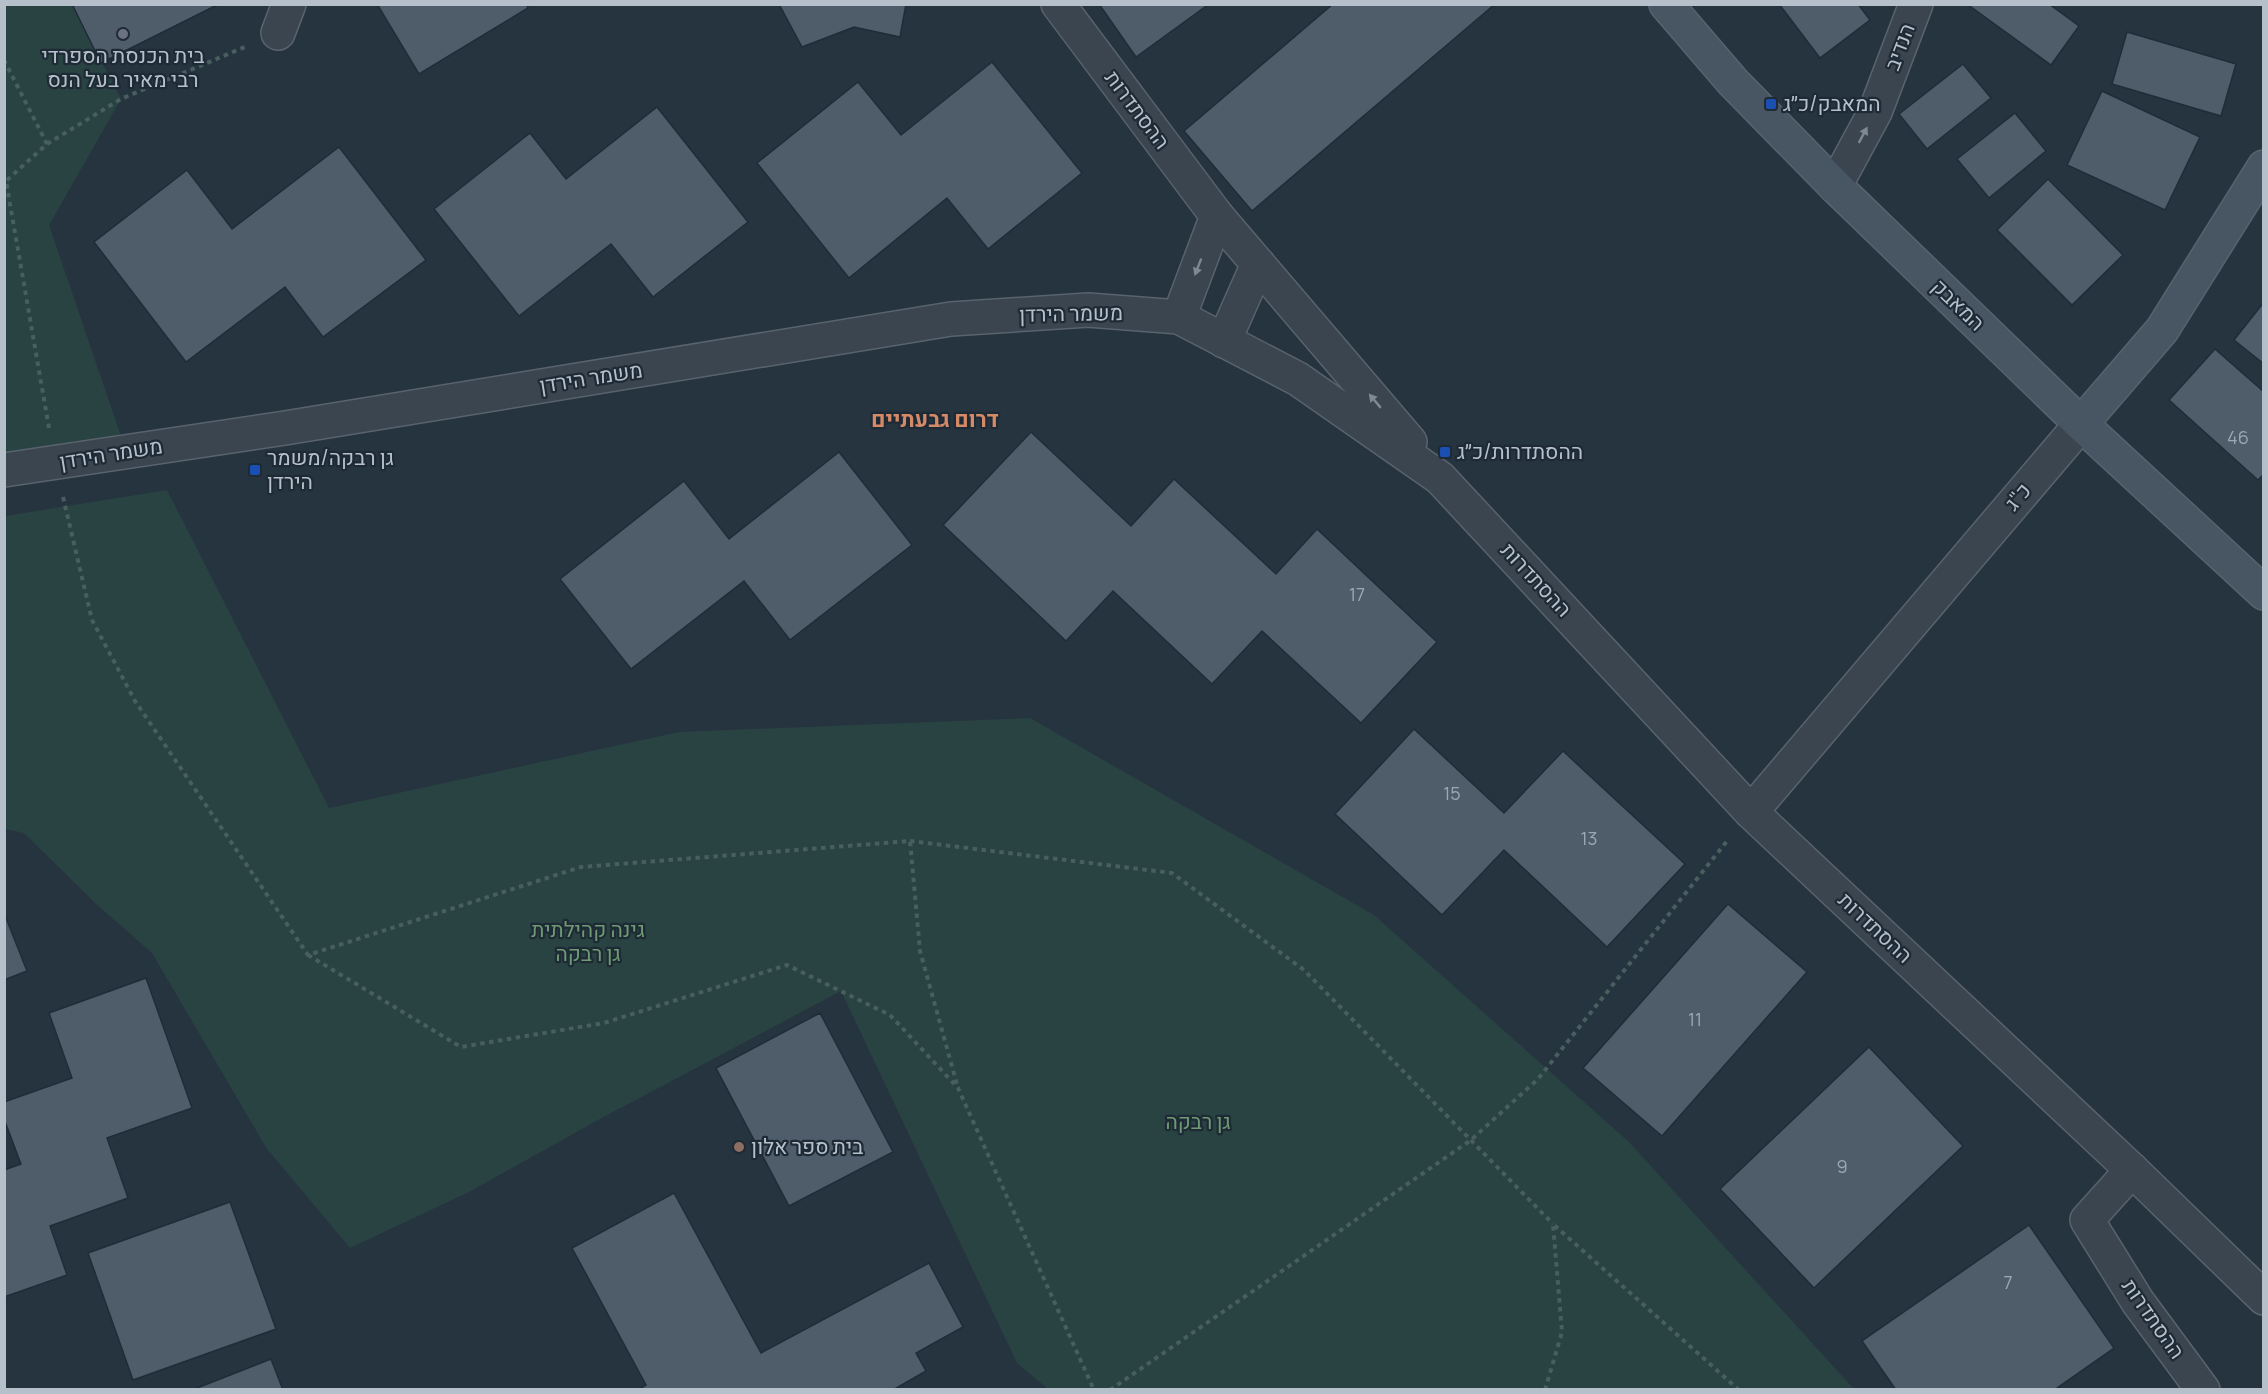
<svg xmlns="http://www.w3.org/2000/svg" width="2268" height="1394" font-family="Manrope,Heebo,sans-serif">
<rect width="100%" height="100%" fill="#263440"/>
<g fill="#294242">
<path d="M4,5H73L121,99L49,225L122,439L4,467Z"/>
<path d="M167,490L329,808L679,732L1030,718L1374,915L1629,1142L1854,1389H1048L1017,1363L841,991L598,1120L469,1192L350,1248L267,1149L152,953L95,903L24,833L5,829V516Z"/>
</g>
<g fill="#4f5d6b" stroke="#202c37" stroke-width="1.5">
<path d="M72,4H216L217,5L101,63Z"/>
<path d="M377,4H526L528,8L419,74Z"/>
<path d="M779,4H906L900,37L854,27L802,47Z"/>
<path d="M1099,4H1209L1136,57Z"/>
<path d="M1333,4H1495L1252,211L1184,131Z"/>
<path d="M1779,4H1858L1870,20L1820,58Z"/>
<path d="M1967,4H2049L2079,26L2051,65Z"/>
<path d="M2127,32L2236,64L2221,116L2112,84Z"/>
<path d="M992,62L1082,173L988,249L947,198L849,278L757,163L858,82L901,135Z"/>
<path d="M1963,64L1991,98L1927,149L1899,114Z"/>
<path d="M2102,91L2200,137L2165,210L2067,165Z"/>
<path d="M657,107L748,222L653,297L611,244L519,316L434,209L530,133L566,179Z"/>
<path d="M2015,113L2046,151L1989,198L1957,159Z"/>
<path d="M339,147L426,260L323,337L285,287L186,362L94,242L187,170L232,229Z"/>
<path d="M2048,179L2123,255L2072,305L1997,230Z"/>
<path d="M2264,302V364L2234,340Z"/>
<path d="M2215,349L2264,392V474L2258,480L2169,400Z"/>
<path d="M1031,432L1131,526L1174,479L1276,574L1317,529L1437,642L1361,723L1262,631L1212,684L1113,591L1066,641L943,525Z"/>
<path d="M839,452L912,545L790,640L744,581L631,669L560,579L684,481L729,539Z"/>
<path d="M1414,729L1504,813L1563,751L1685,864L1607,947L1504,850L1442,915L1335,814Z"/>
<path d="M1728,904L1807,972L1662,1136L1583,1068Z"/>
<path d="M4,913L27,971L4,980Z"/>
<path d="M146,978L192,1108L107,1138L128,1198L50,1226L67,1275L4,1297V1170L21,1164L4,1119V1102L72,1078L49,1013Z"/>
<path d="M820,1013L893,1152L789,1206L716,1068Z"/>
<path d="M1869,1047L1963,1146L1814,1288L1720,1189Z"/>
<path d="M674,1193L761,1353L929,1263L963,1327L916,1353L926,1371L893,1390H638L646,1385L572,1248Z"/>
<path d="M230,1202L276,1329L133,1380L88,1253Z"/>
<path d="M2029,1225L2114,1348L2054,1390H1896L1862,1341Z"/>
<path d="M271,1359L283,1390H192Z"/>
</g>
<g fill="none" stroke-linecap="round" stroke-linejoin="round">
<g stroke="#58636d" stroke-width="36">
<g id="street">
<path d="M1058,4L1217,216L1410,442"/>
<path d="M278,33L289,4"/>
<path d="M1835,186L1875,112L1916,4"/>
<path d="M1179,317L1217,216"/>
<path d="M1224,341L1258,264"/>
<path d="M4,470L285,428L951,319L1088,310L1179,317L1298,379L1440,478L1751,812L2132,1170L2264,1298"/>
<path d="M1751,812L2081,424"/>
<path d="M2132,1170L2087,1220L2138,1302L2203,1390"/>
</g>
</g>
<g stroke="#58636d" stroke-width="36">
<g id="secondary">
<path d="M1666,4L1733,82L1835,186L2081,424L2264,593"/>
<path d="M2081,424L2162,330L2264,167"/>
</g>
</g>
<g stroke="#485e5f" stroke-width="4" stroke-dasharray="4.5 4.5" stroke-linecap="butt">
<path d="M4,60L47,144"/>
<path d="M49,428L6,181L47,144L121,99L245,47"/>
<path d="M63,497L92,620L135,701L308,955L581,867L910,841L920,951L958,1088"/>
<path d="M910,841L1172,873L1304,970L1553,1224"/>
<path d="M308,955L461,1047L604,1023L787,965L890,1015L958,1088L1094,1390"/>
<path d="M1110,1390L1471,1140L1538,1079L1727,841"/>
<path d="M1545,1390L1562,1332L1553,1224L1739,1390"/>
</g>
<use href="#street" stroke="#3a4550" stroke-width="33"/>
<use href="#secondary" stroke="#485562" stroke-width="33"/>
</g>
<defs><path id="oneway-solid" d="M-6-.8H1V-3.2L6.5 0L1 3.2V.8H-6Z" transform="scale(1.5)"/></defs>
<g fill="#7e8993">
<use href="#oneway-solid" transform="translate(1863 135) rotate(-62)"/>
<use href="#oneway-solid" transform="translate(1198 267) rotate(111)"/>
<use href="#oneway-solid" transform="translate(1375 401) rotate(-130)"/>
</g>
<circle fill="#6b7280" stroke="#1e2a35" stroke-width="2" cx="123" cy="34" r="6"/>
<g fill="#1a4fb4" stroke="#1e2a35" stroke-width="2">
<rect x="1765" y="98" width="12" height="12" rx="3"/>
<rect x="1439" y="446" width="12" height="12" rx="3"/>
<rect x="249" y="464" width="12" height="12" rx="3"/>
</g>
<circle fill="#8d6e63" stroke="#1e2a35" stroke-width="2" cx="739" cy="1147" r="6"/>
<g text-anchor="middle" stroke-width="4.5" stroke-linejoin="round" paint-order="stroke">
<g font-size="18" fill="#9ca7b2">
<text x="2238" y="444">46</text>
<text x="1357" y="601">17</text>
<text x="1452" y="800">15</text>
<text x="1589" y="845">13</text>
<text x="1695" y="1026">11</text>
<text x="1842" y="1173">9</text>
<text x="2008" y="1289">7</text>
</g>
<g font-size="21" fill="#b6c0ca" stroke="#1e2a35">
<text transform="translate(1900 47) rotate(-69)" y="7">הנדיב</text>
<text transform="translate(1137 110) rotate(53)" y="7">ההסתדרות</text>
<text transform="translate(1958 305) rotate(44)" y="7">המאבק</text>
<text transform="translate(1071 314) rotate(-1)" y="7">משמר הירדן</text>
<text transform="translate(591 378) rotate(-9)" y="7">משמר הירדן</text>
<text transform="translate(111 454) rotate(-9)" y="7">משמר הירדן</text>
<text transform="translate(2018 497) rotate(-50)" y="7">כ"ג</text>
<text transform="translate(1536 580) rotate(47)" y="7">ההסתדרות</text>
<text transform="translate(1875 928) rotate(43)" y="7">ההסתדרות</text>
<text transform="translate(2153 1319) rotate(55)" y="7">ההסתדרות</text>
</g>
<g font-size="21" fill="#b6c0ca" stroke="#1e2a35" text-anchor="start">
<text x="123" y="63" text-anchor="middle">בית הכנסת הספרדי<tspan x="123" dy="24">רבי מאיר בעל הנס</tspan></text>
<text x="1783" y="111">המאבק/כ״ג</text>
<text x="1457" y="459">ההסתדרות/כ״ג</text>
<text x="267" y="465">גן רבקה/משמר<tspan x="267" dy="24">הירדן</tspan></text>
<text x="751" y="1154">בית ספר אלון</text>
</g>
<g font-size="21" fill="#6e9b73" stroke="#1e2a35">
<text x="588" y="937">גינה קהילתית<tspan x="588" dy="24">גן רבקה</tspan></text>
<text x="1198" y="1129">גן רבקה</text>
</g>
<g font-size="22" font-weight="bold" fill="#d48a67" stroke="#1e2a35">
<text x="935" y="427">דרום גבעתיים</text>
</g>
</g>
<rect width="2268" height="1394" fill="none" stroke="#b6c0ca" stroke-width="12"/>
</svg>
